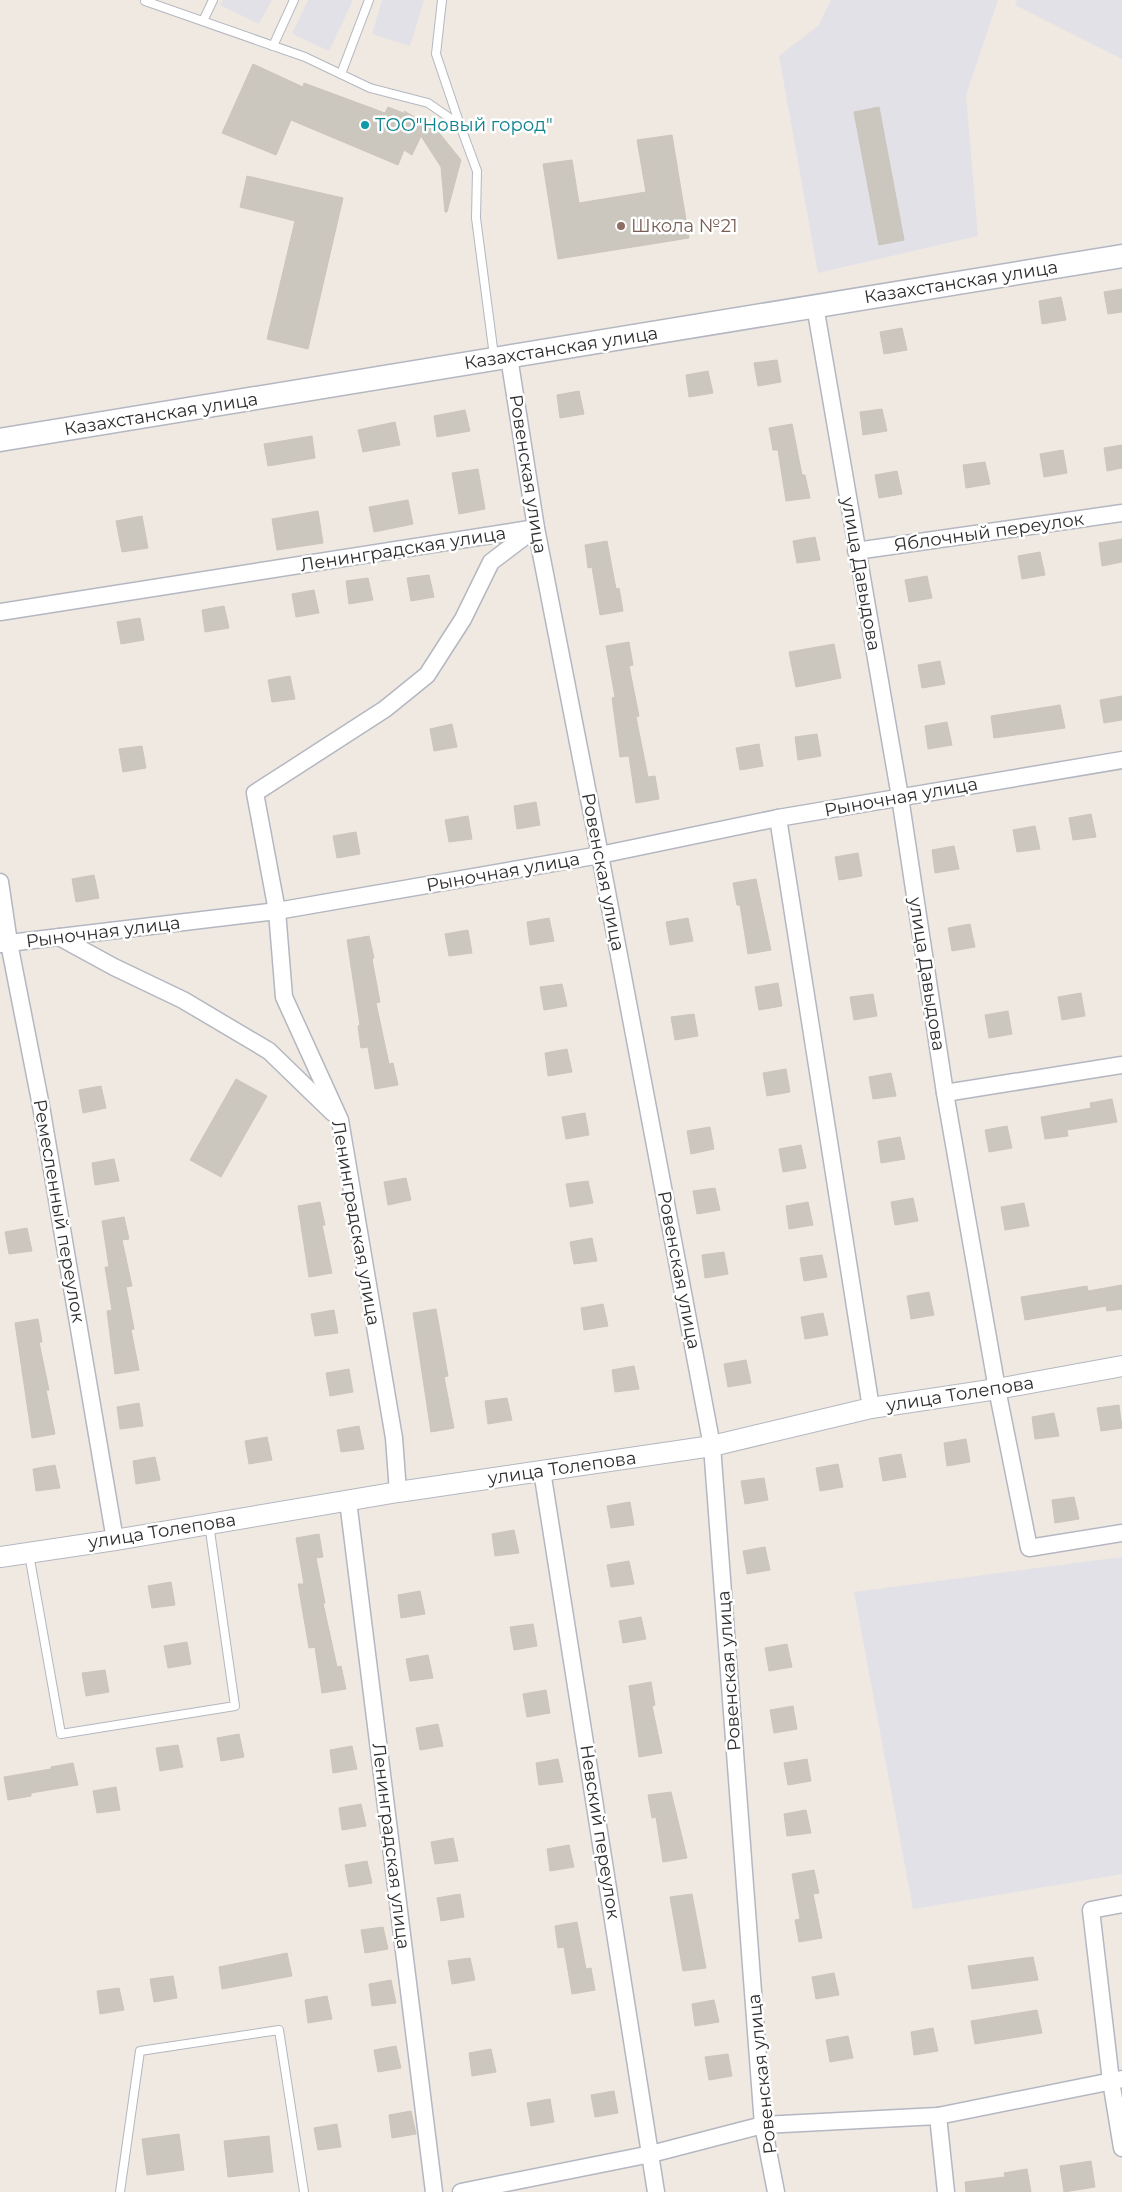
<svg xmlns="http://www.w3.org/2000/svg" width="1122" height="2192" font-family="Montserrat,sans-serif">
<rect width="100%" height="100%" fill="#efe9e1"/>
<g fill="#e3e1e8">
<path d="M223,0H272L259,24L220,5Z"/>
<path d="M308,0H353L329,51L292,34Z"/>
<path d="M382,0H424L410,46L372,34Z"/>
<path d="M831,0H998L966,95L978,236L818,273L779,56L818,26Z"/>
<path d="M1017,0H1122V59L1015,5Z"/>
<path d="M1122,1557V1874L913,1909L854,1592Z"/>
</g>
<g fill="#cbc7bf" stroke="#cbc5ba">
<path d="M253,64L303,87L304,83L385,113L388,107L406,114L404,111L436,129L461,160L447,212H445L441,167L421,136L412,155L404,150L398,165L291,120L276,155L222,133Z"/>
<path d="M879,107L904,240L879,245L854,112Z"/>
<path d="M672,135L689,238L558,259L543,164L572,160L579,203L646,192L637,140Z"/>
<path d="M247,176L343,198L308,349L267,339L295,221L240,207Z"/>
<path d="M1122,289V312L1108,314L1104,292Z"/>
<path d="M1061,297L1066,320L1042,324L1039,301Z"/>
<path d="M902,328L907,350L884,354L880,332Z"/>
<path d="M777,360L781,382L758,386L754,363Z"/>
<path d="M708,371L713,393L689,397L686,375Z"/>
<path d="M579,391L584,414L560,418L557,395Z"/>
<path d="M882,409L887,431L863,435L860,412Z"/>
<path d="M465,410L470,431L437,437L434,416Z"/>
<path d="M395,422L400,445L363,452L358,430Z"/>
<path d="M792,424L802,475H805L810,498L786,501L778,450H773L769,428Z"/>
<path d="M312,436L315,458L268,466L264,444Z"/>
<path d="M1122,445V468L1107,471L1104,448Z"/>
<path d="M1063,450L1067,473L1044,477L1040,454Z"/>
<path d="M985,462L990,484L966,488L963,465Z"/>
<path d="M478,469L485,509L459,514L452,473Z"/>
<path d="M897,471L902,494L879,498L875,475Z"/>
<path d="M408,500L413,524L374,532L369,507Z"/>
<path d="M318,511L323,543L277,550L272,519Z"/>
<path d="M142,516L148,548L122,552L116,521Z"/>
<path d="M815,537L820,560L797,563L793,541Z"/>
<path d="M1122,539V562L1102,566L1099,543Z"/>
<path d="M607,541L616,589L619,588L623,611L600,615L592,567L588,568L585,545Z"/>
<path d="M1040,552L1045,575L1022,579L1018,556Z"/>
<path d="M429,575L434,597L411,601L407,578Z"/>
<path d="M927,576L932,598L909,602L905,580Z"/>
<path d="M368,578L373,600L349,604L346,581Z"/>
<path d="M314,590L319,613L296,617L292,594Z"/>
<path d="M224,606L229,628L205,632L202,610Z"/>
<path d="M140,618L144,640L121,644L117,622Z"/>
<path d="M629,642L633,665L629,666L639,716L636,717L648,777L655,776L659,799L636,803L629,756L620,757L612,698L615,697L606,646Z"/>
<path d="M834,644L841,678L796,687L789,652Z"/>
<path d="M940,661L945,684L922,688L918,665Z"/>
<path d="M290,676L295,699L272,702L268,680Z"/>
<path d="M1122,696V720L1104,723L1100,700Z"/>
<path d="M1060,705L1065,728L994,738L991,716Z"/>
<path d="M947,722L952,745L928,749L925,726Z"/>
<path d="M452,724L457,747L434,751L430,729Z"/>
<path d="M817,734L821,756L798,760L795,737Z"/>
<path d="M759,744L763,766L740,770L736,748Z"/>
<path d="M142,746L146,768L123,772L119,749Z"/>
<path d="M536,802L540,825L517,829L514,806Z"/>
<path d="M1091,814L1096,837L1073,840L1069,818Z"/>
<path d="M468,816L472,839L449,842L445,820Z"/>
<path d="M1035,826L1040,849L1017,852L1013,830Z"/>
<path d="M356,832L360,854L337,858L333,836Z"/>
<path d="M954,846L959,869L935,873L932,850Z"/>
<path d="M858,853L862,876L839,880L835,857Z"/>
<path d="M94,875L99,898L76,902L72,879Z"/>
<path d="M756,879L771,950L748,954L740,905H737L733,883Z"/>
<path d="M549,918L554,941L530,945L527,922Z"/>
<path d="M688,918L693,941L670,945L666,922Z"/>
<path d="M970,924L975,947L952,951L948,928Z"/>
<path d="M468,930L472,953L449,956L445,934Z"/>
<path d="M369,936L374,958L372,959L380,1002L376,1003L389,1064L393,1063L398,1085L375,1089L368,1047L361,1048L358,1026L360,1025L347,940Z"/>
<path d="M778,983L782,1006L759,1010L755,987Z"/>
<path d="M562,984L567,1006L544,1010L540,987Z"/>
<path d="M1081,993L1085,1016L1062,1020L1058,997Z"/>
<path d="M873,994L877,1016L854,1020L850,997Z"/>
<path d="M1008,1011L1012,1034L989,1038L985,1015Z"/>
<path d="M694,1014L698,1036L675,1040L671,1017Z"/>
<path d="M567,1049L572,1072L548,1076L545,1053Z"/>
<path d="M786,1069L790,1092L767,1096L763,1073Z"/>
<path d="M891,1073L896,1096L873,1099L869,1077Z"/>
<path d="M236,1079L267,1096L221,1177L190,1160Z"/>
<path d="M101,1086L106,1108L83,1113L79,1090Z"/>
<path d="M1112,1099L1117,1122L1067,1130L1068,1136L1045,1139L1041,1117L1091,1108L1090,1103Z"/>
<path d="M585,1113L589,1135L566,1139L562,1117Z"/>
<path d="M1007,1126L1012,1148L989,1152L985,1130Z"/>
<path d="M710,1127L714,1149L691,1154L687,1131Z"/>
<path d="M900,1137L905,1159L881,1163L878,1141Z"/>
<path d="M801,1145L806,1168L783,1172L779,1149Z"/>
<path d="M114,1159L119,1181L95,1185L92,1163Z"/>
<path d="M406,1178L411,1200L388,1205L384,1182Z"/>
<path d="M588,1181L593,1203L570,1207L566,1184Z"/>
<path d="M715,1188L720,1210L697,1214L693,1191Z"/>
<path d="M913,1198L918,1221L895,1225L891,1202Z"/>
<path d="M320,1202L325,1225H322L332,1273L309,1277L298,1206Z"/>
<path d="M808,1202L813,1225L789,1229L786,1206Z"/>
<path d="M1024,1203L1029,1226L1005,1230L1001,1207Z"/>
<path d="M124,1217L129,1239L122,1240L132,1286L126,1287L134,1329L131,1330L139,1370L115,1374L107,1311L112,1310L105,1267H109L102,1221Z"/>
<path d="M27,1228L32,1251L9,1254L5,1232Z"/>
<path d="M592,1238L597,1261L574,1264L570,1242Z"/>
<path d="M724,1252L728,1274L705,1278L702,1255Z"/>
<path d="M822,1255L827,1277L804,1281L800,1258Z"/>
<path d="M1122,1285V1309L1107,1311L1106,1306L1025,1320L1021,1297L1087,1286L1088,1291Z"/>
<path d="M929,1292L934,1315L911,1319L907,1296Z"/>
<path d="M603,1304L608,1326L584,1330L581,1308Z"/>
<path d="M436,1309L448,1376L444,1377L454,1428L431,1432L413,1313Z"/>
<path d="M334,1310L338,1333L315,1336L311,1314Z"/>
<path d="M823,1313L828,1335L805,1339L801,1317Z"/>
<path d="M38,1319L42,1342H39L49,1390H46L55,1434L32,1438L15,1323Z"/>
<path d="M746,1360L751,1383L728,1387L724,1364Z"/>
<path d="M634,1366L639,1389L615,1392L612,1370Z"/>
<path d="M349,1369L353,1392L330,1396L326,1373Z"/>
<path d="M507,1398L512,1420L488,1424L485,1401Z"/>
<path d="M139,1403L143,1426L120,1429L117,1407Z"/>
<path d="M1119,1405L1122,1428L1101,1431L1097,1408Z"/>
<path d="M1054,1413L1059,1436L1035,1439L1032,1417Z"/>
<path d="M359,1426L364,1449L341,1452L337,1430Z"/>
<path d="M267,1437L272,1460L249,1464L245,1441Z"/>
<path d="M966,1439L970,1462L947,1466L944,1443Z"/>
<path d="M901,1454L906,1477L883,1481L879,1458Z"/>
<path d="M155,1457L160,1480L136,1484L133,1461Z"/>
<path d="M838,1464L843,1487L820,1491L816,1468Z"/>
<path d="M55,1465L60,1488L36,1491L33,1469Z"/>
<path d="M764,1478L768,1500L745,1504L741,1481Z"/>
<path d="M1074,1497L1079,1519L1055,1523L1052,1500Z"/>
<path d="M630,1502L634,1525L611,1528L607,1506Z"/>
<path d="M514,1530L519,1553L495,1556L492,1534Z"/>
<path d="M319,1534L323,1557L316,1558L325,1603H323L337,1667L341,1666L346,1689L322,1693L315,1647L309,1648L298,1584H304L296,1538Z"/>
<path d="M765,1547L770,1570L747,1574L743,1551Z"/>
<path d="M629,1561L634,1584L611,1587L607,1565Z"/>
<path d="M171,1582L175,1605L152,1608L148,1586Z"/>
<path d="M420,1591L425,1614L401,1618L398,1595Z"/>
<path d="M641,1617L646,1639L623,1643L619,1621Z"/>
<path d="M533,1624L537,1646L514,1650L510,1627Z"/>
<path d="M187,1642L191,1664L168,1668L164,1646Z"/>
<path d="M787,1644L792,1667L769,1671L765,1648Z"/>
<path d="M428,1655L433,1678L410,1681L406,1659Z"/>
<path d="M105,1670L109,1692L86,1696L82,1673Z"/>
<path d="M651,1682L655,1705L652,1706L662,1753L639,1757L629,1686Z"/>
<path d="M546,1690L550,1713L527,1717L523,1694Z"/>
<path d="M793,1706L797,1729L774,1733L770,1710Z"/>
<path d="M438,1724L443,1746L420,1750L416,1728Z"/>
<path d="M239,1734L244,1757L221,1761L217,1738Z"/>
<path d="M178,1745L183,1767L160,1771L156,1748Z"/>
<path d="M352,1746L357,1769L333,1773L330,1750Z"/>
<path d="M558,1759L563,1782L539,1785L536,1763Z"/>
<path d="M807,1759L811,1781L788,1785L784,1763Z"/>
<path d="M73,1763L78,1785L31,1793V1796L8,1800L4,1777L51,1769V1767Z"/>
<path d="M116,1787L120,1810L97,1813L93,1791Z"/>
<path d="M671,1792L687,1858L663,1862L656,1817L652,1818L648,1795Z"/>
<path d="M361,1804L366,1826L342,1830L339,1808Z"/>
<path d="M806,1810L811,1833L787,1836L784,1814Z"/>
<path d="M453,1838L458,1861L435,1864L431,1842Z"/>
<path d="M569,1845L574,1867L550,1871L547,1849Z"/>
<path d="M367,1861L372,1883L349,1887L345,1865Z"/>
<path d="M814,1870L819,1893L813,1894L822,1938L799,1942L795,1920L800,1919L792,1874Z"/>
<path d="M460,1894L464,1917L441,1921L437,1898Z"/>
<path d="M692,1894L706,1968L683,1971L670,1897Z"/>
<path d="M577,1922L586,1969L591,1968L595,1990L572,1994L564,1947L558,1948L555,1926Z"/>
<path d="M383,1927L388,1949L365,1953L361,1930Z"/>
<path d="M287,1953L292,1976L222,1989L219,1967Z"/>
<path d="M1033,1957L1038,1980L972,1989L968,1966Z"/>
<path d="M470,1958L475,1980L452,1984L448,1961Z"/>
<path d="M834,1973L839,1995L816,1999L812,1977Z"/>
<path d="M173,1976L177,1998L154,2002L150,1979Z"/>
<path d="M391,1980L396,2003L372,2006L369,1984Z"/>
<path d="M119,1988L124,2010L100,2014L97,1991Z"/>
<path d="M327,1996L332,2019L308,2023L305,2000Z"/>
<path d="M714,2000L719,2022L695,2026L692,2004Z"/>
<path d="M1037,2010L1042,2033L975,2044L971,2021Z"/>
<path d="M933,2028L938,2051L914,2055L911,2032Z"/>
<path d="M848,2036L853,2058L830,2062L826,2040Z"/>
<path d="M396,2046L401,2068L378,2072L374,2050Z"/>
<path d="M491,2049L496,2072L472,2076L469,2053Z"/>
<path d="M728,2054L732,2076L709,2080L705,2057Z"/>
<path d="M614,2091L618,2113L595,2117L591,2095Z"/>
<path d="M550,2099L554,2122L531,2126L527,2103Z"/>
<path d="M411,2111L416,2134L392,2138L389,2115Z"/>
<path d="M337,2124L341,2147L318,2150L314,2128Z"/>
<path d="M179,2134L184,2170L147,2175L142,2139Z"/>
<path d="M269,2136L273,2172L228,2177L224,2141Z"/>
<path d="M1091,2161L1095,2187L1064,2192L1060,2166Z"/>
<path d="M1027,2169L1031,2192H966L965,2182L1005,2177L1004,2173Z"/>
</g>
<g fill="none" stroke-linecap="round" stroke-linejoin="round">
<g stroke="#b4b7c1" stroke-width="10">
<g id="service">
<path d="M442,0L436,54L460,125"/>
<path d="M145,1L305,57L370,88L428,103L460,125L477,171L476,218L494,356"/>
<path d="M203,21L213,0"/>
<path d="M273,46L294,0"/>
<path d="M341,74L369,0"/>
<path d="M29,1554L61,1734L235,1706L209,1524"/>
<path d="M120,2192L140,2051L279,2030L304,2192"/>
</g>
</g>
<g stroke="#b4b7c1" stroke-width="19">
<g id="minor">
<path d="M815,306L900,797L945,1093L997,1389L1029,1548L1122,1533"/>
<path d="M509,357L536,528L600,855L712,1446L763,2125L776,2192"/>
<path d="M856,551L1122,513"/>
<path d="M0,612L536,528L491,562L463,619L427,675L385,709L255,793L277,911L284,997L340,1120L394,1438L398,1492"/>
<path d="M778,818L871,1408"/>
<path d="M0,882L9,943L41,1106L115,1540"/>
<path d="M59,937L114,967L183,1000L269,1051L333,1113"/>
<path d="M0,944L277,911L600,855L778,818L1122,760"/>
<path d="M945,1093L1122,1065"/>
<path d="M542,1471L656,2192"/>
<path d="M348,1501L434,2192"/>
<path d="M1122,1904L1091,1910L1111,2081L1122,2148"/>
<path d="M938,2116L946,2192"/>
<path d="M461,2192L651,2154L763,2125L938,2116L1122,2079"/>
</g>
</g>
<g stroke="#b4b7c1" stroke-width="22">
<path id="tertiary" d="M0,1557L115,1540L398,1492L712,1446L871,1408L997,1389L1122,1366"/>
</g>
<g stroke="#b4b7c1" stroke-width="25">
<path id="secondary" d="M0,440L1122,256"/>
</g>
<use href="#service" stroke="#fff" stroke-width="8"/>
<use href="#minor" stroke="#fff" stroke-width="16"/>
<use href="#tertiary" stroke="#fff" stroke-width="20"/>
<use href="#secondary" stroke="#fff" stroke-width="22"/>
</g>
<circle fill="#0f9aa8" stroke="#fff" stroke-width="2" cx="365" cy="125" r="5"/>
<circle fill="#8d6e63" stroke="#fff" stroke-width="2" cx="621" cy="226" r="5"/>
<g text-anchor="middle" stroke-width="5" stroke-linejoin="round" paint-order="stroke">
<g font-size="18" fill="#0d838f" stroke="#fff" text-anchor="start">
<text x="375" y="131">ТОО"Новый город"</text>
</g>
<g font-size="18" fill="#785e54" stroke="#fff" text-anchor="start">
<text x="631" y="232">Школа №21</text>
</g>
<g font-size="18" fill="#2e2e2e" stroke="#fff">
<text transform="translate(961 282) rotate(-9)" y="6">Казахстанская улица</text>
<text transform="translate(561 348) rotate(-9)" y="6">Казахстанская улица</text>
<text transform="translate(161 414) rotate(-9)" y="6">Казахстанская улица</text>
<text transform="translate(528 474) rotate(81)" y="6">Ровенская улица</text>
<text transform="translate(989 532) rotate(-8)" y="6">Яблочный переулок</text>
<text transform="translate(403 549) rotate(-9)" y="6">Ленинградская улица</text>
<text transform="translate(861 574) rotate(80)" y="6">улица Давыдова</text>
<text transform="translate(901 797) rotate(-10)" y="6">Рыночная улица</text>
<text transform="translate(503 872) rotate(-10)" y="6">Рыночная улица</text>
<text transform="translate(603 872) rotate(79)" y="6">Ровенская улица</text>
<text transform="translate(103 932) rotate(-7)" y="6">Рыночная улица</text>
<text transform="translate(927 974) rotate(81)" y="6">улица Давыдова</text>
<text transform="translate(59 1211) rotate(80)" y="6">Ремесленный переулок</text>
<text transform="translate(356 1223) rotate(80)" y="6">Ленинградская улица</text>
<text transform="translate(679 1270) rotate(79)" y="6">Ровенская улица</text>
<text transform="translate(960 1394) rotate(-9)" y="6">улица Толепова</text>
<text transform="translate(562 1468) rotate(-8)" y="6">улица Толепова</text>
<text transform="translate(162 1531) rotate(-9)" y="6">улица Толепова</text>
<text transform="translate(729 1671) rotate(-94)" y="6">Ровенская улица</text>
<text transform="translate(600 1832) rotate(81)" y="6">Невский переулок</text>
<text transform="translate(391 1846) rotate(83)" y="6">Ленинградская улица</text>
<text transform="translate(762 2074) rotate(-96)" y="6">Ровенская улица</text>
</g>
</g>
</svg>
